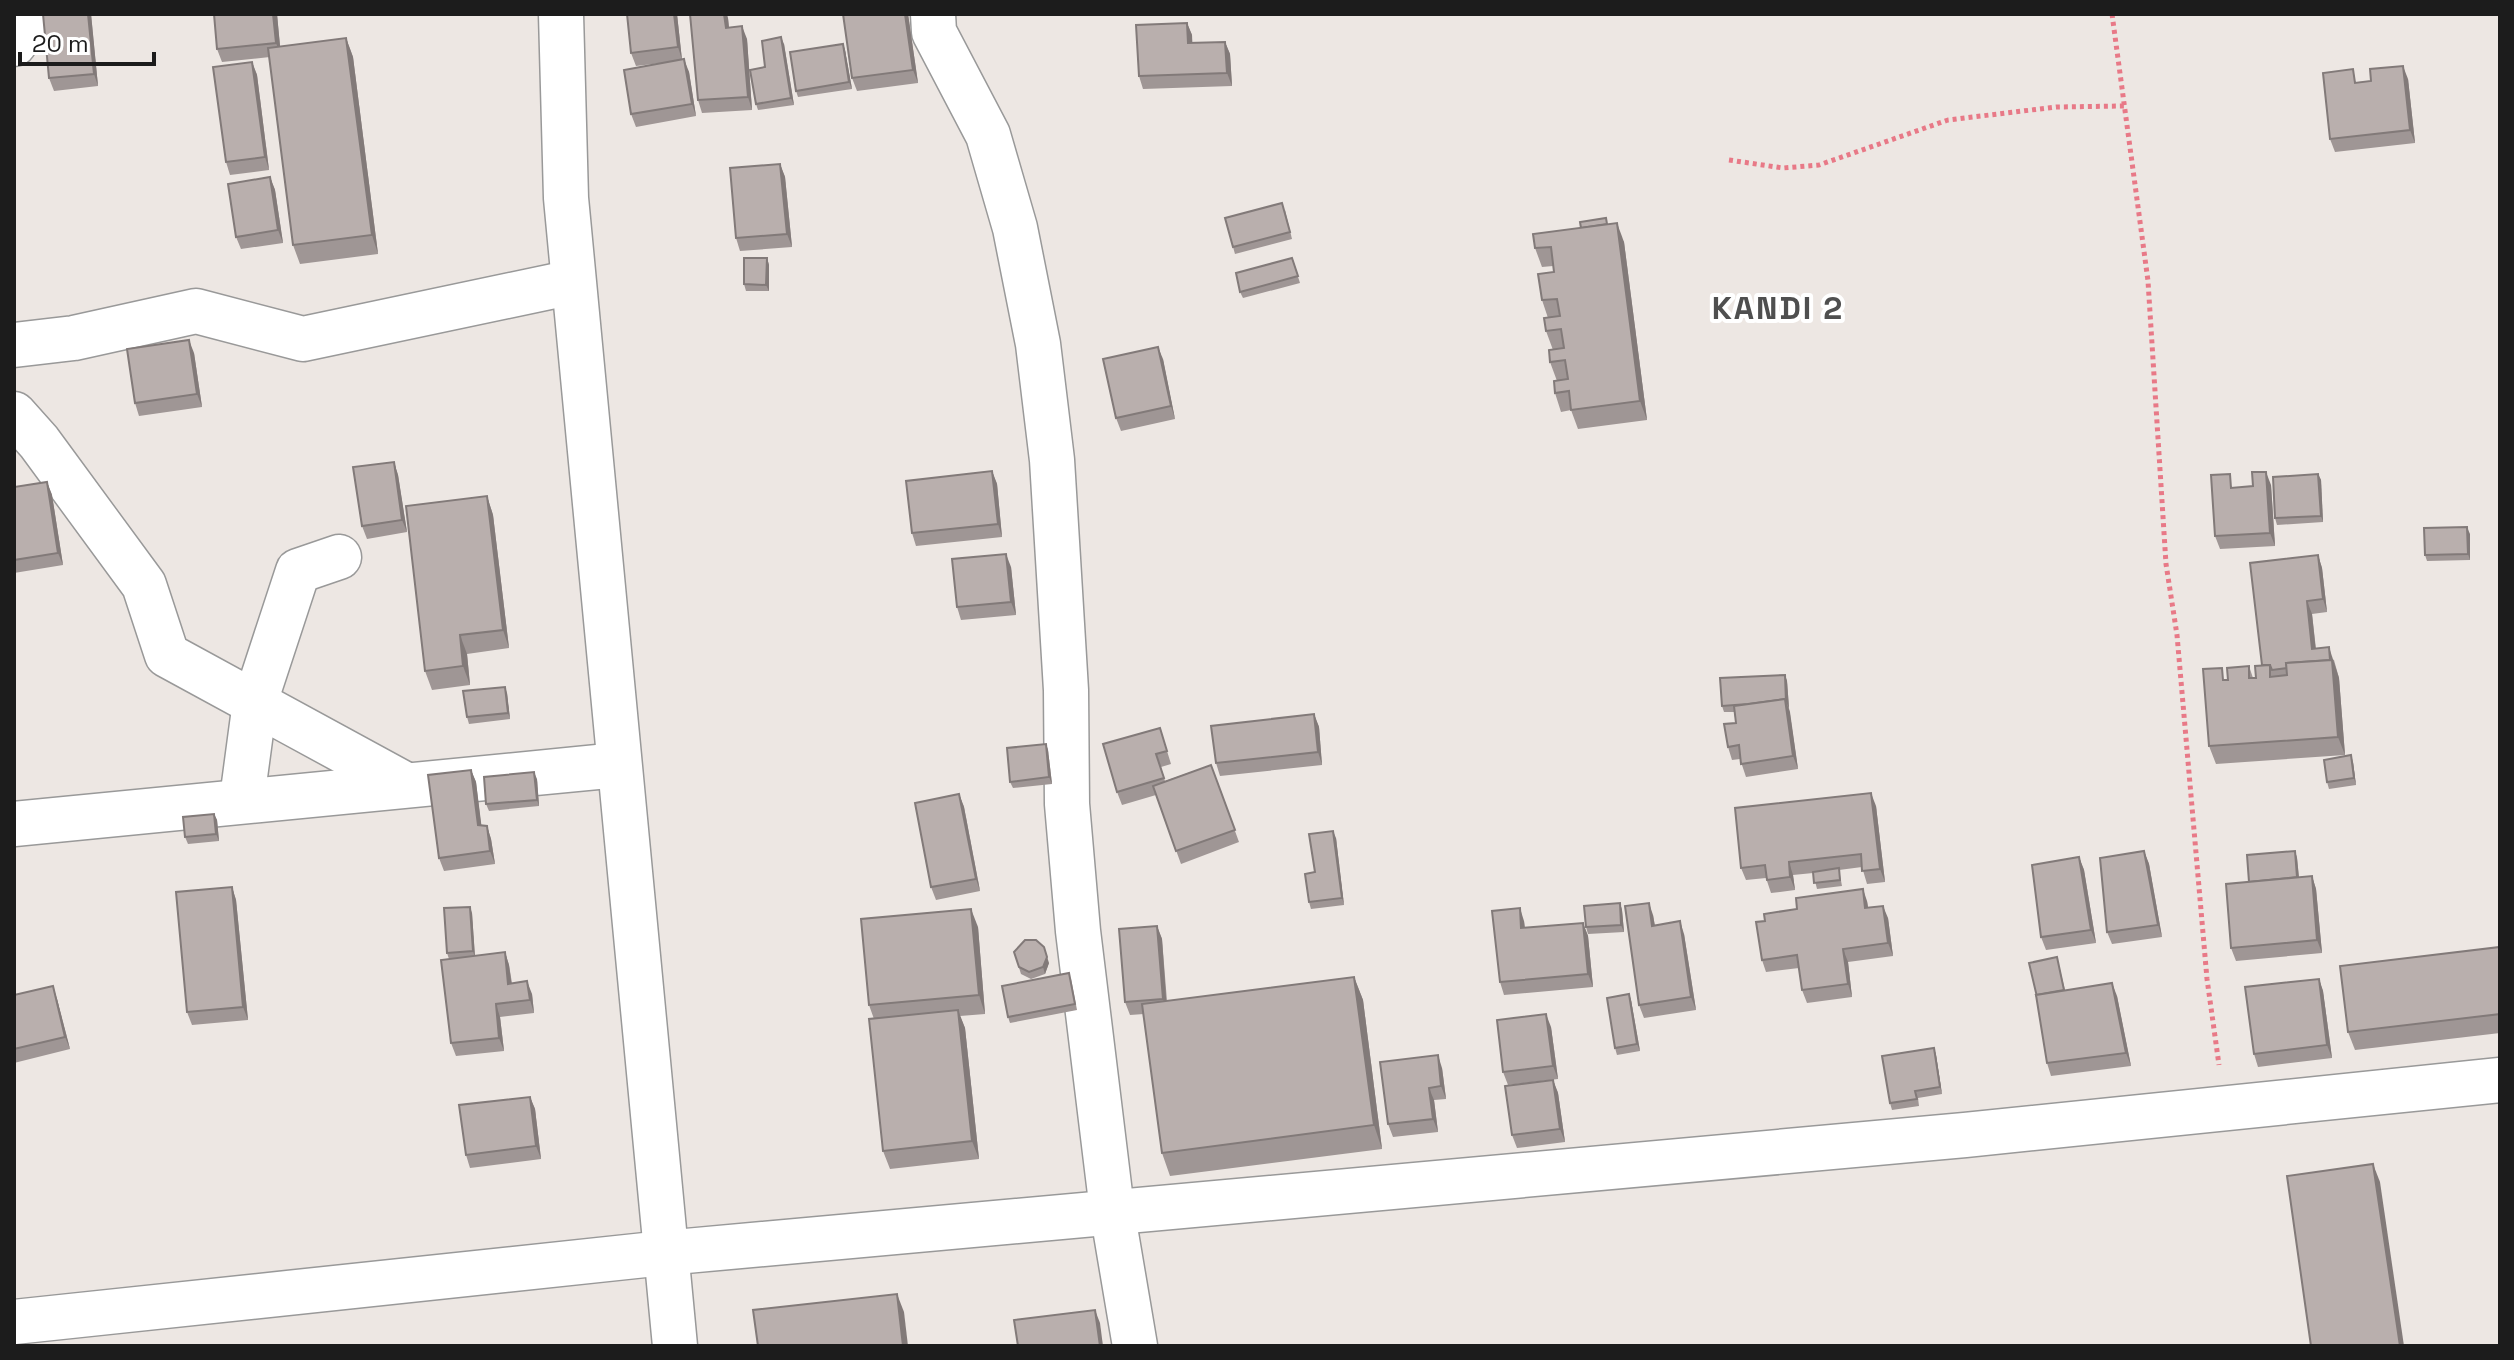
<svg xmlns="http://www.w3.org/2000/svg" width="2514" height="1360" font-family="'Space Grotesk',sans-serif">
<rect width="100%" height="100%" fill="#ede7e3"/>
<g fill="none" stroke-linecap="round" stroke-linejoin="round">
<g stroke="#999" stroke-width="47">
<g id="minor">
<path d="M561,14L566,198L675,1346"/>
<path d="M933,14L934,32L988,135L1015,228L1038,344L1052,460L1066,690L1067,804L1078,931L1112,1210L1135,1346"/>
<path d="M14,44L34,14"/>
<path d="M14,345L74,338L196,311L303,339L573,282"/>
<path d="M14,414L39,442L144,585L167,655L404,784"/>
<path d="M242,799L255,702L298,571L339,557"/>
<path d="M14,824L618,765"/>
<path d="M14,1322L664,1253L1965,1135L2500,1080"/>
</g>
</g>
<g stroke="#e87987" stroke-width="5" stroke-dasharray="4 4" stroke-linecap="butt">
<path d="M2112,14L2148,281L2166,564L2177,635L2207,979L2219,1065"/>
<path d="M1729,160L1783,168L1819,165L1948,120L2056,107L2124,106"/>
</g>
<use href="#minor" stroke="#fff" stroke-width="44"/>
</g>
<g fill="#9f9695">
<path d="M43,14H91L98,86L54,91L49,78Z"/>
<path d="M277,14L280,47L346,38L353,57L378,254L300,264L293,245L270,57L222,62L217,49Z"/>
<path d="M677,14L682,60L689,72L696,116L636,127L631,114L670,62L636,66L631,53Z"/>
<path d="M908,14L918,83L857,91L852,78Z"/>
<path d="M728,18L729,27L747,39L752,110L702,113L698,100Z"/>
<path d="M1187,23L1192,35V43L1225,42L1230,54L1232,86L1143,89L1139,76Z"/>
<path d="M784,44L794,105L758,110L756,104L765,67Z"/>
<path d="M843,44L845,50L852,89L798,97L796,91Z"/>
<path d="M252,62L257,75L269,170L230,175L226,162Z"/>
<path d="M2408,79L2415,143L2335,152L2330,139L2358,82Z"/>
<path d="M780,164L785,177L792,247L740,251L736,238Z"/>
<path d="M270,177L275,190L283,243L241,249L236,237Z"/>
<path d="M1285,210L1292,239L1235,254L1233,247Z"/>
<path d="M1608,224L1624,242L1647,420L1578,429L1571,410L1561,412L1555,393L1557,381L1550,362L1553,350L1546,331L1548,318L1542,300L1554,272L1553,266L1542,267L1535,248Z"/>
<path d="M767,258L769,265V291H746L744,284Z"/>
<path d="M1292,258L1300,283L1243,298L1240,292Z"/>
<path d="M194,353L202,407L139,416L135,403Z"/>
<path d="M1163,359L1175,419L1121,431L1116,418Z"/>
<path d="M394,462L398,475L407,532L367,539L362,526Z"/>
<path d="M992,471L997,484L1002,537L916,546L912,533Z"/>
<path d="M2318,474L2321,480L2323,522L2277,525L2275,518Z"/>
<path d="M47,482L52,495L63,565L14,573V487Z"/>
<path d="M2271,485L2275,546L2220,549L2215,536L2234,488Z"/>
<path d="M487,496L493,515L509,648L467,654L470,685L432,690L425,671Z"/>
<path d="M2470,534V560L2427,561L2425,555Z"/>
<path d="M2318,555L2322,568L2327,612L2312,614L2316,649L2334,660L2339,678L2345,755L2216,764L2209,746L2226,680L2249,666L2253,678H2256Z"/>
<path d="M1011,567L1016,615L961,620L957,607Z"/>
<path d="M1785,675L1787,681L1789,708L1798,769L1746,777L1740,759L1732,760L1728,747L1736,723L1734,712H1724L1722,706Z"/>
<path d="M507,693L510,719L469,724L467,717Z"/>
<path d="M1314,714L1319,727L1322,765L1220,776L1216,763Z"/>
<path d="M1160,728L1171,764L1161,767L1165,781L1211,765L1239,842L1181,864L1156,795L1122,805L1117,792Z"/>
<path d="M1046,744L1048,750L1052,784L1013,788L1010,782Z"/>
<path d="M2353,762L2356,785L2329,789L2327,782Z"/>
<path d="M471,770L476,782L481,825L487,826L491,839L495,864L444,871L439,858Z"/>
<path d="M537,779L539,806L489,811L486,804Z"/>
<path d="M959,794L964,807L980,891L936,900L931,887Z"/>
<path d="M1876,806L1885,882L1867,884L1862,867L1839,870L1842,886L1817,889L1813,873L1793,875L1795,890L1771,893L1766,878L1746,880L1741,868Z"/>
<path d="M214,814L217,820L219,841L188,844L185,837Z"/>
<path d="M1336,838L1344,905L1311,909L1309,902L1315,872Z"/>
<path d="M2144,851L2149,864L2162,937L2112,944L2107,932Z"/>
<path d="M2295,851L2297,858L2299,877L2312,876L2316,889L2322,953L2236,961L2231,948L2249,882Z"/>
<path d="M2079,857L2084,870L2096,943L2046,950L2041,937Z"/>
<path d="M232,887L236,900L248,1020L192,1025L187,1012Z"/>
<path d="M1867,901L1868,907L1888,918L1893,956L1848,962L1852,997L1807,1003L1802,990L1799,968L1766,972L1762,960Z"/>
<path d="M1620,903L1622,910L1624,932L1588,934L1586,927Z"/>
<path d="M472,913L475,956L505,952L509,965L512,983L532,994L534,1013L500,1017L504,1051L456,1056L451,1043L449,959L447,953Z"/>
<path d="M1653,915L1655,926L1684,934L1696,1010L1644,1018L1639,1005Z"/>
<path d="M1524,921L1525,928L1583,923L1588,936L1593,987L1504,995L1500,982Z"/>
<path d="M1157,926L1162,939L1167,1001L1354,977L1363,1000L1382,1149L1170,1176L1162,1153L1144,1014L1130,1015L1125,1002Z"/>
<path d="M978,927L985,1014L960,1016L965,1028L979,1159L890,1169L883,1151L874,1019L869,1005Z"/>
<path d="M2500,947V1033L2355,1050L2348,1032Z"/>
<path d="M1014,952L1049,963L1045,974L1031,979L1021,974Z"/>
<path d="M2057,957L2065,990L2117,996L2131,1066L2051,1076L2047,1063Z"/>
<path d="M1071,979L1077,1010L1010,1023L1008,1017Z"/>
<path d="M2319,979L2323,991L2332,1058L2258,1067L2254,1054Z"/>
<path d="M1629,994L1631,1000L1640,1051L1617,1055L1615,1048Z"/>
<path d="M14,995L57,999L70,1049L14,1063Z"/>
<path d="M1551,1027L1558,1079L1508,1085L1503,1072Z"/>
<path d="M1934,1048L1936,1055L1942,1094L1918,1098L1919,1106L1892,1110L1890,1103Z"/>
<path d="M1442,1068L1446,1099L1434,1100L1438,1132L1393,1137L1388,1124Z"/>
<path d="M1553,1080L1558,1093L1565,1142L1517,1148L1512,1135Z"/>
<path d="M530,1097L535,1109L541,1159L470,1168L466,1155Z"/>
</g>
<g fill="#827a79">
<path d="M88,14H91L98,86L94,74Z"/>
<path d="M273,14H277L281,56L276,43Z"/>
<path d="M674,14H677L682,60L678,47Z"/>
<path d="M724,14H727L728,18L730,40L726,28Z"/>
<path d="M905,14H908L918,83L913,70Z"/>
<path d="M1187,23L1192,35L1193,56L1188,43Z"/>
<path d="M742,26L747,39L752,110L748,97Z"/>
<path d="M781,37L784,44L794,105L791,98Z"/>
<path d="M346,38L353,57L378,254L372,235Z"/>
<path d="M1225,42L1230,54L1232,86L1227,73Z"/>
<path d="M843,44L845,50L852,89L849,82Z"/>
<path d="M684,59L689,72L696,116L692,104Z"/>
<path d="M252,62L257,75L269,170L265,157Z"/>
<path d="M2403,66L2408,79L2415,143L2410,130Z"/>
<path d="M780,164L785,177L792,247L787,234Z"/>
<path d="M270,177L275,190L283,243L278,230Z"/>
<path d="M1617,223L1624,242L1647,420L1640,401Z"/>
<path d="M767,258L769,265V291L766,285Z"/>
<path d="M189,340L194,353L202,407L197,394Z"/>
<path d="M1158,347L1163,359L1175,419L1171,406Z"/>
<path d="M394,462L398,475L407,532L402,520Z"/>
<path d="M992,471L997,484L1002,537L998,524Z"/>
<path d="M2266,472L2271,485L2275,546L2270,533Z"/>
<path d="M2318,474L2321,480L2323,522L2321,516Z"/>
<path d="M47,482L52,495L63,565L58,553Z"/>
<path d="M487,496L493,515L509,648L503,630Z"/>
<path d="M2467,527L2470,534V560L2468,554Z"/>
<path d="M1006,554L1011,567L1016,615L1011,602Z"/>
<path d="M2318,555L2322,568L2327,612L2323,599Z"/>
<path d="M2307,601L2312,614L2317,662L2312,649Z"/>
<path d="M460,635L467,654L470,685L463,666Z"/>
<path d="M2329,647L2339,678L2345,755L2338,737Z"/>
<path d="M1785,675L1787,681L1789,708L1786,702Z"/>
<path d="M505,687L507,693L510,719L508,713Z"/>
<path d="M1785,699L1790,712L1798,769L1793,756Z"/>
<path d="M1314,714L1319,727L1322,765L1318,752Z"/>
<path d="M1046,744L1048,750L1052,784L1049,777Z"/>
<path d="M2351,755L2353,762L2356,785L2354,778Z"/>
<path d="M471,770L476,782L483,838L478,825Z"/>
<path d="M534,772L537,779L539,806L537,800Z"/>
<path d="M1871,793L1876,806L1885,882L1880,869Z"/>
<path d="M959,794L964,807L980,891L976,879Z"/>
<path d="M214,814L217,820L219,841L216,834Z"/>
<path d="M487,826L491,839L495,864L490,851Z"/>
<path d="M1333,831L1336,838L1344,905L1342,898Z"/>
<path d="M2144,851L2149,864L2162,937L2158,925Z"/>
<path d="M2295,851L2297,858L2300,890L2298,884Z"/>
<path d="M2079,857L2084,870L2096,943L2091,930Z"/>
<path d="M1789,862L1793,875L1795,890L1790,877Z"/>
<path d="M2312,876L2316,889L2322,953L2317,940Z"/>
<path d="M232,887L236,900L248,1020L243,1007Z"/>
<path d="M1863,889L1867,901L1870,921L1865,908Z"/>
<path d="M1620,903L1622,910L1624,932L1621,925Z"/>
<path d="M1649,903L1653,915L1657,939L1652,926Z"/>
<path d="M1883,906L1888,918L1893,956L1888,943Z"/>
<path d="M470,907L472,913L475,958L473,951Z"/>
<path d="M1520,908L1524,921L1526,941L1521,928Z"/>
<path d="M971,909L978,927L985,1014L979,995Z"/>
<path d="M1680,921L1684,934L1696,1010L1691,997Z"/>
<path d="M1583,923L1588,936L1593,987L1588,974Z"/>
<path d="M1157,926L1162,939L1167,1012L1163,999Z"/>
<path d="M1044,947L1049,963L1045,974L1043,967Z"/>
<path d="M1843,949L1848,962L1852,997L1848,984Z"/>
<path d="M505,952L509,965L513,996L508,984Z"/>
<path d="M1354,977L1363,1000L1382,1149L1374,1125Z"/>
<path d="M2319,979L2323,991L2332,1058L2327,1045Z"/>
<path d="M527,981L532,994L534,1013L530,1000Z"/>
<path d="M2112,983L2117,996L2131,1066L2126,1053Z"/>
<path d="M53,986L57,999L70,1049L65,1037Z"/>
<path d="M1629,994L1631,1000L1640,1051L1637,1044Z"/>
<path d="M496,1004L500,1017L504,1051L499,1038Z"/>
<path d="M958,1010L965,1028L979,1159L972,1141Z"/>
<path d="M1546,1014L1551,1027L1558,1079L1553,1066Z"/>
<path d="M1934,1048L1936,1055L1942,1094L1940,1087Z"/>
<path d="M1438,1055L1442,1068L1446,1099L1441,1086Z"/>
<path d="M1553,1080L1558,1093L1565,1142L1560,1129Z"/>
<path d="M1429,1088L1434,1100L1438,1132L1433,1119Z"/>
<path d="M530,1097L535,1109L541,1159L536,1146Z"/>
<path d="M2373,1164L2380,1182L2404,1346H2400Z"/>
<path d="M897,1294L904,1312L908,1346H903Z"/>
<path d="M1095,1310L1100,1323L1103,1346H1100Z"/>
</g>
<g fill="#b9afad" stroke="#827a79" stroke-width="2">
<path d="M43,14H88L94,74L49,78Z"/>
<path d="M214,14H273L276,43L217,49Z"/>
<path d="M627,14H674L678,47L631,53Z"/>
<path d="M690,14H724L726,28L742,26L748,97L698,100Z"/>
<path d="M843,14H905L913,70L852,78Z"/>
<path d="M1187,23L1188,43L1225,42L1227,73L1139,76L1136,25Z"/>
<path d="M781,37L791,98L756,104L750,70L765,67L762,41Z"/>
<path d="M346,38L372,235L293,245L268,48Z"/>
<path d="M843,44L849,82L796,91L790,52Z"/>
<path d="M684,59L692,104L631,114L624,70Z"/>
<path d="M252,62L265,157L226,162L213,67Z"/>
<path d="M2403,66L2410,130L2330,139L2323,73L2353,69L2355,83L2371,81L2370,69Z"/>
<path d="M780,164L787,234L736,238L730,168Z"/>
<path d="M270,177L278,230L236,237L228,184Z"/>
<path d="M1282,203L1290,232L1233,247L1225,218Z"/>
<path d="M1606,218L1607,224L1581,228L1580,222Z"/>
<path d="M1617,223L1640,401L1571,410L1569,391L1555,393L1554,381L1568,379L1565,360L1550,362L1549,350L1564,348L1561,329L1546,331L1544,318L1560,316L1557,299L1542,300L1538,274L1554,272L1551,247L1535,248L1533,234Z"/>
<path d="M744,258H767L766,285L744,284Z"/>
<path d="M1292,258L1298,276L1240,292L1236,273Z"/>
<path d="M189,340L197,394L135,403L127,349Z"/>
<path d="M1158,347L1171,406L1116,418L1103,359Z"/>
<path d="M394,462L402,520L362,526L353,467Z"/>
<path d="M992,471L998,524L912,533L906,481Z"/>
<path d="M2252,472H2266L2270,533L2215,536L2211,475L2230,474L2231,488L2253,486Z"/>
<path d="M2318,474L2321,516L2275,518L2273,477Z"/>
<path d="M47,482L58,553L14,560V487Z"/>
<path d="M487,496L503,630L460,635L463,666L425,671L406,506Z"/>
<path d="M2467,527L2468,554L2425,555L2424,528Z"/>
<path d="M1006,554L1011,602L957,607L952,559Z"/>
<path d="M2318,555L2323,599L2307,601L2312,649L2329,647L2330,660L2286,663L2287,668L2272,670L2270,665H2262L2250,563Z"/>
<path d="M2332,660L2338,737L2209,746L2203,669L2222,668L2223,680H2228L2227,668L2249,666V678H2256L2255,666L2270,665V677L2287,675L2286,663Z"/>
<path d="M1785,675L1786,702L1785,699L1748,704L1722,706L1720,678Z"/>
<path d="M505,687L508,713L467,717L463,691Z"/>
<path d="M1785,699L1793,756L1741,764L1739,745L1728,747L1724,724L1736,723L1734,706Z"/>
<path d="M1314,714L1318,752L1216,763L1211,726Z"/>
<path d="M1160,728L1167,751L1156,754L1164,778L1117,792L1103,744Z"/>
<path d="M1046,744L1049,777L1010,782L1007,748Z"/>
<path d="M2351,755L2354,778L2327,782L2324,760Z"/>
<path d="M1211,765L1235,830L1176,851L1153,786Z"/>
<path d="M471,770L478,825L487,826L490,851L439,858L428,775Z"/>
<path d="M534,772L537,800L486,804L484,777Z"/>
<path d="M1871,793L1880,869L1862,871L1861,854L1789,862L1790,877L1767,880L1765,865L1741,868L1735,808Z"/>
<path d="M959,794L976,879L931,887L915,803Z"/>
<path d="M214,814L216,834L185,837L183,817Z"/>
<path d="M1333,831L1342,898L1309,902L1305,874L1315,872L1309,834Z"/>
<path d="M2144,851L2158,925L2107,932L2100,858Z"/>
<path d="M2295,851L2297,877L2249,882L2247,855Z"/>
<path d="M2079,857L2091,930L2041,937L2032,865Z"/>
<path d="M1839,868L1840,880L1814,883L1813,872Z"/>
<path d="M2312,876L2317,940L2231,948L2226,884Z"/>
<path d="M232,887L243,1007L187,1012L176,892Z"/>
<path d="M1863,889L1865,908L1883,906L1888,943L1843,949L1848,984L1802,990L1797,955L1762,960L1756,922L1765,921L1764,914L1797,909L1796,898Z"/>
<path d="M1620,903L1621,925L1586,927L1584,906Z"/>
<path d="M1649,903L1652,926L1680,921L1691,997L1639,1005L1625,906Z"/>
<path d="M470,907L473,951L447,953L444,908Z"/>
<path d="M1520,908L1521,928L1583,923L1588,974L1500,982L1492,911Z"/>
<path d="M971,909L979,995L869,1005L861,919Z"/>
<path d="M1157,926L1163,999L1125,1002L1119,929Z"/>
<path d="M1025,940H1036L1044,947L1047,957L1043,967L1029,972L1019,967L1014,952Z"/>
<path d="M2500,947V1014L2348,1032L2340,966Z"/>
<path d="M505,952L508,984L527,981L530,1000L496,1004L499,1038L451,1043L441,960Z"/>
<path d="M2057,957L2064,990L2036,995L2037,997L2029,963Z"/>
<path d="M1069,973L1075,1004L1008,1017L1002,986Z"/>
<path d="M1354,977L1374,1125L1162,1153L1142,1004Z"/>
<path d="M2319,979L2327,1045L2254,1054L2245,987Z"/>
<path d="M2112,983L2126,1053L2047,1063L2036,995Z"/>
<path d="M53,986L65,1037L14,1049V995Z"/>
<path d="M1629,994L1637,1044L1615,1048L1607,998Z"/>
<path d="M958,1010L972,1141L883,1151L869,1019Z"/>
<path d="M1546,1014L1553,1066L1503,1072L1497,1020Z"/>
<path d="M1934,1048L1940,1087L1915,1091L1917,1099L1890,1103L1882,1056Z"/>
<path d="M1438,1055L1441,1086L1429,1088L1433,1119L1388,1124L1380,1062Z"/>
<path d="M1553,1080L1560,1129L1512,1135L1505,1086Z"/>
<path d="M530,1097L536,1146L466,1155L459,1105Z"/>
<path d="M2373,1164L2400,1346H2311L2287,1176Z"/>
<path d="M897,1294L903,1346H758L753,1310Z"/>
<path d="M1095,1310L1100,1346H1018L1014,1320Z"/>
</g>
<g text-anchor="middle" stroke-width="8" stroke-linejoin="round" paint-order="stroke">
<g font-size="32" font-weight="bold" letter-spacing="2" fill="#4f4f4f" stroke="#fff">
<text x="1778" y="319">KANDI 2</text>
</g>
</g>
<rect width="2514" height="1360" fill="none" stroke="#1c1c1c" stroke-width="32"/>
<path d="M20 52v12h134v-12" fill="none" stroke="#1c1c1c" stroke-width="4"/>
<text x="32" y="52" font-size="24" fill="#1c1c1c" stroke="#ffffff" stroke-width="6" paint-order="stroke">20 m</text>
</svg>
